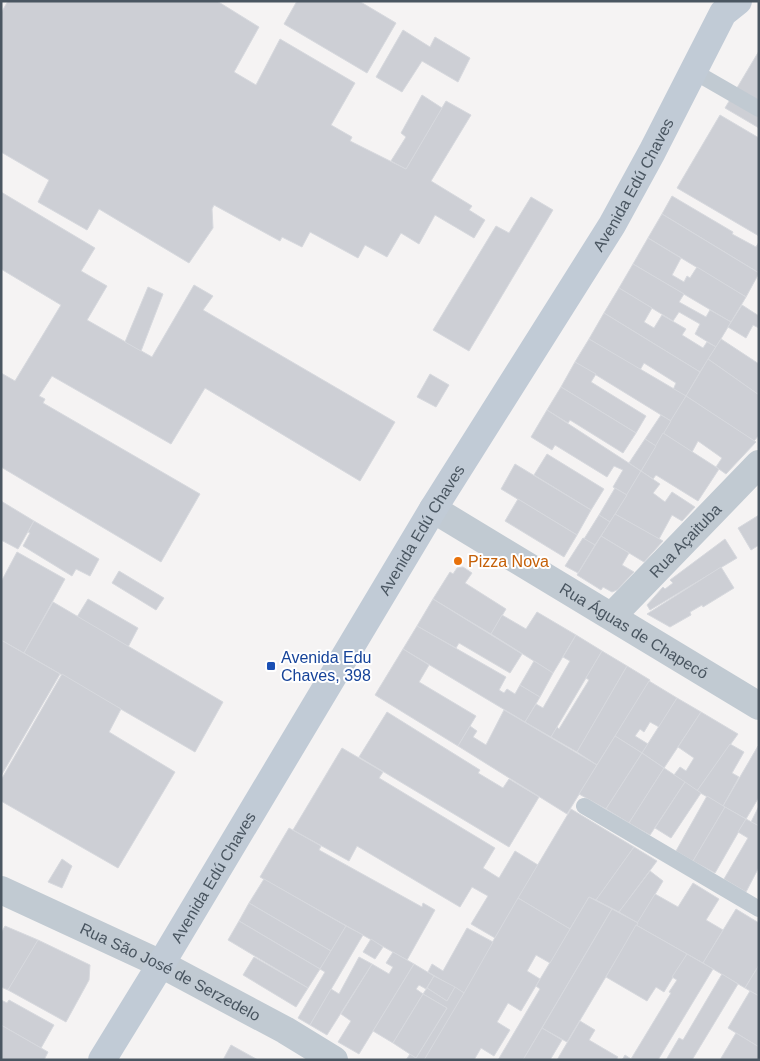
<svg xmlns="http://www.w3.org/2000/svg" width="760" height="1061" font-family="Arial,sans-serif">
<rect width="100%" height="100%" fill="#f5f3f3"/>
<g fill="#cdcfd5" stroke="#d7d9de">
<path d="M8,1H217L259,27L234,72L256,85L280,39L355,83L331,125L352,137L350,141L406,169L446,101L471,115L431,181L472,206L469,210L485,220L474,238L435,215L419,244L401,233L387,257L365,245L358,258L310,232L302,247L282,237L280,241L214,205L212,209L213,228L189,263L99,209L87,230L38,202L49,180L1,152V13Z"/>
<path d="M297,1H359L396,23L367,73L284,24Z"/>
<path d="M403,30L430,47L435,37L470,58L458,82L422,61L402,92L376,77Z"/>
<path d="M759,51V128L725,108Z"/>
<path d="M422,95L442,108L406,169L391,161L406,137L401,133Z"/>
<path d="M720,115L759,138V236L677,188Z"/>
<path d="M1,192L95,248L81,271L107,286L87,320L152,357L194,285L213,296L203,310L395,422L360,481L205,388L171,444L52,376L39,396L45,399L43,403L200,494L161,562L1,467V373L15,381L61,305L1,269Z"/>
<path d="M672,196L733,232L732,234L756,247L759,242V273L662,214Z"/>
<path d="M531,197L553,210L469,351L433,330L496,226L509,233Z"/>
<path d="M662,214L759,273L746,297L648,238Z"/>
<path d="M648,238L681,258L672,275L684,282L687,276L690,278L697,267L746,297L731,322L633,264Z"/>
<path d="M633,264L684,294L679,302L706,317L710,310L731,322L716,347L695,334L700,324L679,312L673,321L619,288Z"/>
<path d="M148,287L163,294L141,351L125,342Z"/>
<path d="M619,288L652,308L644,322L654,328L662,315L686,329L682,335L703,348L707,342L716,347L700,372L604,313Z"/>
<path d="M742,305L759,316V328L753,325L746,338L728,327Z"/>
<path d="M604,313L700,372L686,396L673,390L676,383L644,363L640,370L589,339Z"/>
<path d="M589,339L686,396L671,421L575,362Z"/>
<path d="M721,339L759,364V395L708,359Z"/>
<path d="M708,359L759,395V435L754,441L686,396Z"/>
<path d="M575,362L596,374L591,382L646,416L636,433L561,387Z"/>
<path d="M430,374L449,385L436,407L417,397Z"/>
<path d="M561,387L636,433L623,453L570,420L568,423L547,410Z"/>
<path d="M686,396L756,442L726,474L716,467L722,458L698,441L692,452L663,433Z"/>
<path d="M547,410L641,471L627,495L613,487L623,470L614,466L607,477L555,445L552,450L531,437Z"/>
<path d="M661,415L671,421L656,446L645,439Z"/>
<path d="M663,433L719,469L698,501L656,475L653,479L641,471Z"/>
<path d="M645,439L656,446L641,471L629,463Z"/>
<path d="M547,454L604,489L591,510L534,475Z"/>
<path d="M515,464L591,510L577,535L501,489Z"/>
<path d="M641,471L660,484L653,493L665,502L672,492L695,507L682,521L672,515L659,539L615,514Z"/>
<path d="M615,488L627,495L610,522L599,515Z"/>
<path d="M518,499L577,535L564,557L505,521Z"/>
<path d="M1,501L34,521L18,549L1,540Z"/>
<path d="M615,514L663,541L644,562L601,536Z"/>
<path d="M599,515L610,522L595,545L584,539Z"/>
<path d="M759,515V545L751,550L738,528Z"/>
<path d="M34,521L99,559L90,576L76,569L72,576L23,546L30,533L28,532Z"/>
<path d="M601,536L629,553L622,565L634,572L617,590L612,592L603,587L601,590L577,575Z"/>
<path d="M583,538L595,545L578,573L565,566Z"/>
<path d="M725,539L737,558L650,610L647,605L663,587L665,589L673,583L670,580Z"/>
<path d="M17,552L65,579L24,653L1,640V582Z"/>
<path d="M463,567L472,573L465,583L506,609L491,634L433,599L450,572L453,574L457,568Z"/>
<path d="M721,567L734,588L703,607L702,605L690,612L691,615L670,627L647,614Z"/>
<path d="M119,571L164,598L156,610L112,583Z"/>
<path d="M88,599L138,628L128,647L77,617Z"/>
<path d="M433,599L522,654L510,673L459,643L456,648L417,626Z"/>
<path d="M53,602L223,702L195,752L24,653Z"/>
<path d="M537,612L576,635L553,673L491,634L502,615L526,629Z"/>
<path d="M417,626L506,677L499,690L504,693L507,689L515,694L520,685L540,697L525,722L403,649Z"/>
<path d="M576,635L602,651L551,737L525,722L536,704L543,708L570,661L563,657Z"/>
<path d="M1,640L60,674L1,776Z"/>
<path d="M403,649L429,665L419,682L476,716L458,746L375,695Z"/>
<path d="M602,651L627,666L577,752L551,737L557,727L559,729L589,680L586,678Z"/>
<path d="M534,661L553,673L540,697L520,685Z"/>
<path d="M627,666L650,680L597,765L577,752Z"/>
<path d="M62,674L121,709L109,732L175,772L118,868L1,801V780Z"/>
<path d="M649,681L677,698L659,727L650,722L644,732L640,729L635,736L648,744L642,753L615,736Z"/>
<path d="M677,698L701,712L664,768L642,753Z"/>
<path d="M504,710L597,765L567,814L458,746L470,726L477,731L473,737L486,745Z"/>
<path d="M387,712L480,770L478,773L503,788L509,779L539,797L509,847L359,757Z"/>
<path d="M701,712L738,734L697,791L674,775L680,767L686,771L694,758L678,747Z"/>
<path d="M615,736L642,753L606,809L579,794Z"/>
<path d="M730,744L744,752L732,773L739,777L723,806L697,791Z"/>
<path d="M758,746L759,797L746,819L723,806Z"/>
<path d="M342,748L383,772L379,778L495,848L483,868L499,878L515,851L538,865L495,938L471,924L488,896L472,887L460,907L357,846L349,861L293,830Z"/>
<path d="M642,753L664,768L629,823L606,809Z"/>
<path d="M664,768L685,782L650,835L629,823Z"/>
<path d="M685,782L701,793L671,838L655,828Z"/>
<path d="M707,796L725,807L693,861L676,851Z"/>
<path d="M759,806V826L751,822Z"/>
<path d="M725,807L746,819L715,873L693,861Z"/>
<path d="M571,809L634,847L596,900L589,897L570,929L518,898Z"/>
<path d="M746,819L759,826V867L746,892L724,879L748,838L738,832Z"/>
<path d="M289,828L321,846L319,850L422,907L423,903L435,910L407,960L260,877Z"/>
<path d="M634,847L657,861L619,912L596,900Z"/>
<path d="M62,859L72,866L62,888L48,882Z"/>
<path d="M650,871L663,881L638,923L619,912Z"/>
<path d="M264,879L346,926L331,951L249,903Z"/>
<path d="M693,883L719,899L706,920L723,930L703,963L636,925L655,894L678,907Z"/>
<path d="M589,897L612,909L523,1060H498L540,989L536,986Z"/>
<path d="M518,898L570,929L550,963L536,955L527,971L540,979L521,1011L508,1003L497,1022L510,1030L494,1056L481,1048L474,1060H424Z"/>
<path d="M249,903L331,951L320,969L239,921Z"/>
<path d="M612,909L638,923L567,1042L542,1028Z"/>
<path d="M736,909L759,923V965L745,988L703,963Z"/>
<path d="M239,921L320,969L308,988L228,940Z"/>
<path d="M636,925L687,954L664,992L656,987L647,1001L606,977Z"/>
<path d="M5,926L38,940L8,990L1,987V933Z"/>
<path d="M346,926L363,935L310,1025L298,1018L325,972L320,969Z"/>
<path d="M467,928L493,942L464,993L428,972L432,964L443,971Z"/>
<path d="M371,939L383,947L375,959L363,952Z"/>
<path d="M38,940L90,965L89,980L66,1022L8,990Z"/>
<path d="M393,952L414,964L359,1054L338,1042L351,1021L341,1014L372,964L389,974L393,967L386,963Z"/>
<path d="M687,954L713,969L658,1060H622L625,1055L631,1059L671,993L669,992L677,980L672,977Z"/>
<path d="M254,957L308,988L296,1007L243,975Z"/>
<path d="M359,957L372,964L327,1035L310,1025L331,989L339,994Z"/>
<path d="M414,964L434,976L426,989L419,985L416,989L423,994L393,1043L373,1031Z"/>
<path d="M759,965V996L745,988Z"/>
<path d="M722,974L738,984L692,1060H666L679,1038L683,1040Z"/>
<path d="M434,976L455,987L447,1001L427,988Z"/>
<path d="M455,987L464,993L424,1060H406L410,1054L416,1058L447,1008L423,994L427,988L447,1001Z"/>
<path d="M750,991L759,996V1047L728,1028Z"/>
<path d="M423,994L447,1008L416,1058L393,1043Z"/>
<path d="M1,1000L7,1003L9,1000L54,1025L41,1048L1,1025Z"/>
<path d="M580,1021L595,1030L589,1040L618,1057L616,1060H557Z"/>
<path d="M1,1025L48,1052L44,1060H4L1,1058Z"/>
<path d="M542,1028L562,1040L550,1060H523Z"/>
<path d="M736,1033L759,1047V1060H720Z"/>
<path d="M231,1045L258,1060H223Z"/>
</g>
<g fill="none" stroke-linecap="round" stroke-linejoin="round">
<g stroke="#c1cad2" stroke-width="16">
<path d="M693,71L759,109"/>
<path d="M584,806L759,909"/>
</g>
<g stroke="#c1cad2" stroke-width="28">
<path id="s1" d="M433,509L759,706"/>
<path id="s2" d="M612,616L759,464"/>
<path id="s3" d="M1,890L161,964L285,1030L334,1060"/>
</g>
<path stroke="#c1cbd6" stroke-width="28" id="s4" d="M102,1060L161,964L433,509L612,225L652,152L723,13L738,1"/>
</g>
<circle fill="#e8710a" stroke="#fff" stroke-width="2" cx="458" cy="561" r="5"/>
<rect fill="#1a4fb4" stroke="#fff" stroke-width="2" x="266" y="661" width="10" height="10" rx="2.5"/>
<g text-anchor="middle" stroke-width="4" stroke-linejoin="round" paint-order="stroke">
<g font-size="16" fill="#4a5661" stroke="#fff">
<text dy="6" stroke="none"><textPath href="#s4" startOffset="1024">Avenida Edú Chaves</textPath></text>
<text dy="6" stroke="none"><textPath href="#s4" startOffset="619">Avenida Edú Chaves</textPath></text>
<text dy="6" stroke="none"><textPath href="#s2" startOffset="105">Rua Açaituba</textPath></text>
<text dy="6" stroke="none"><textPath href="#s1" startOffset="235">Rua Águas de Chapecó</textPath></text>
<text dy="6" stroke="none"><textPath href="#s4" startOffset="214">Avenida Edú Chaves</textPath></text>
<text dy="6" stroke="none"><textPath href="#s3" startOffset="188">Rua São José de Serzedelo</textPath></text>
</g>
<g font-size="16" fill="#c56008" stroke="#fff" text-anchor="start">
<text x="468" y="567">Pizza Nova</text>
</g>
<g font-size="16" fill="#164399" stroke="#fff" text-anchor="start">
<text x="281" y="663">Avenida Edu<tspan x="281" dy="18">Chaves, 398</tspan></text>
</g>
</g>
<rect width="760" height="1061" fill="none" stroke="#4a5661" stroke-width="5"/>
</svg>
